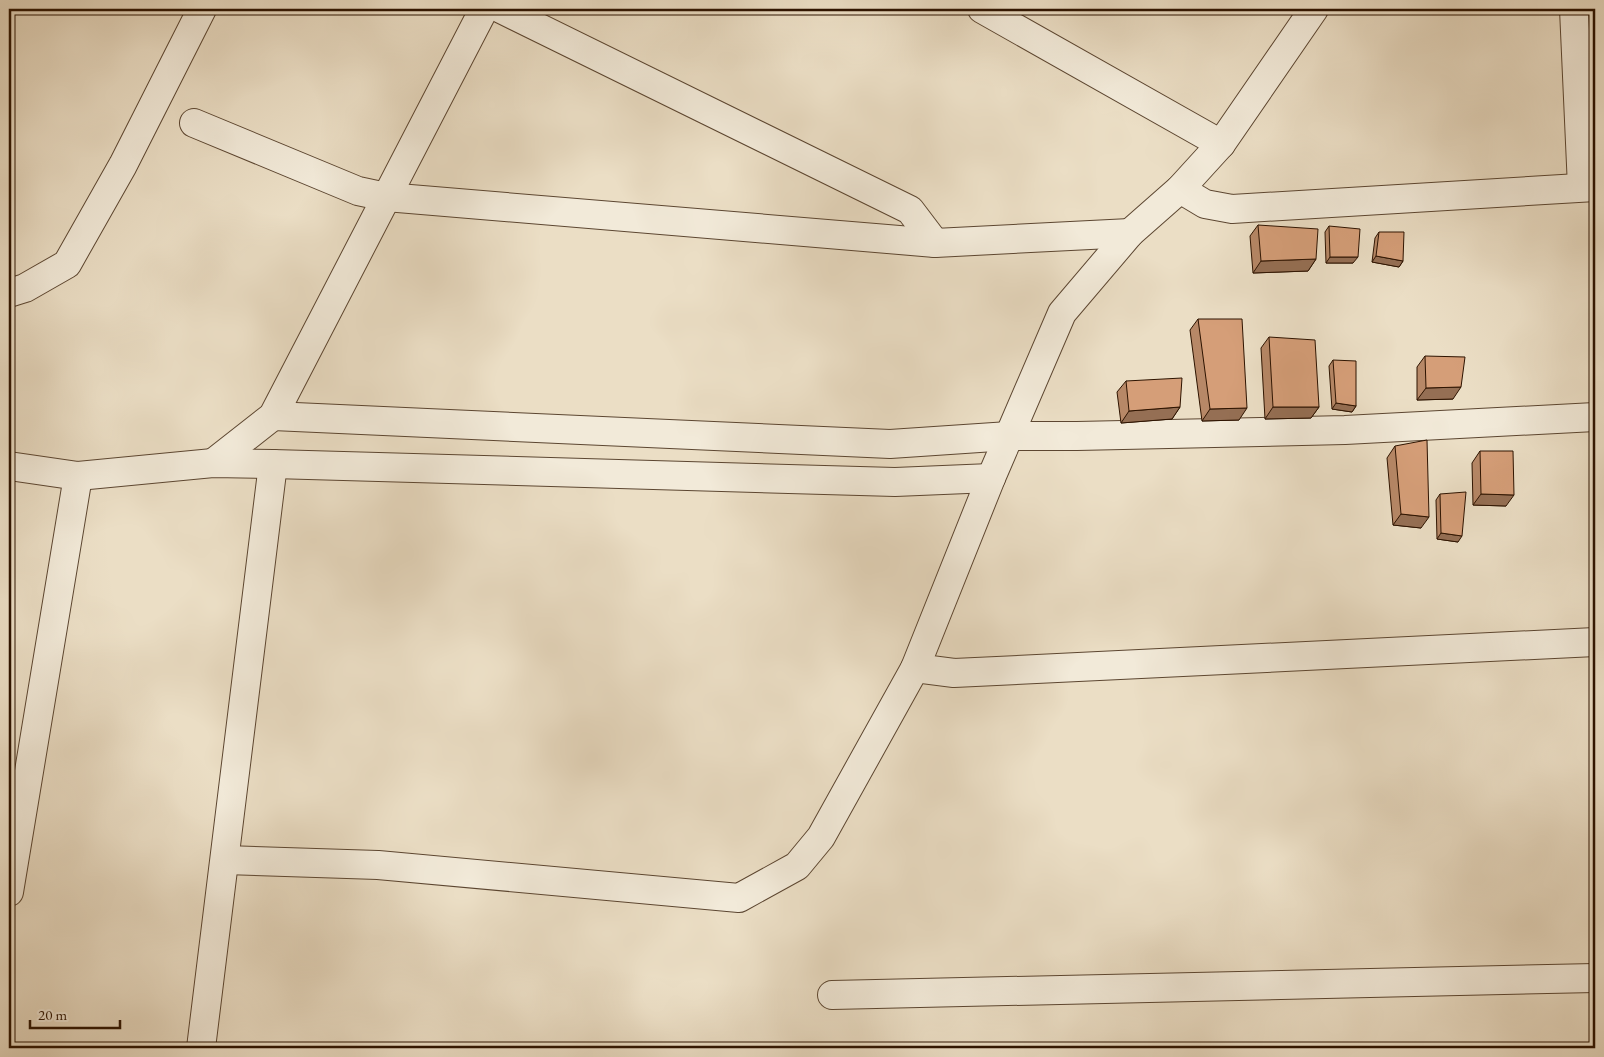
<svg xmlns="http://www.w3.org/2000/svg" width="1604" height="1057" font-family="'EB Garamond',serif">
<rect width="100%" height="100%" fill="#ebdec5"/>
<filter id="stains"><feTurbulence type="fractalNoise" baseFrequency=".004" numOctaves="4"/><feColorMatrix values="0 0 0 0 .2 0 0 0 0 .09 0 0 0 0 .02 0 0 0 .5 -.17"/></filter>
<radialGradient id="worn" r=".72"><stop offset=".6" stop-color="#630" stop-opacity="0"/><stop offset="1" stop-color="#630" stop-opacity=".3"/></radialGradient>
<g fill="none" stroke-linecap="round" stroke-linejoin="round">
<g stroke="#5c4631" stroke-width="30">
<g id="street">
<path d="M501,9L910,210L935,243"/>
<path d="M982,9L1221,144"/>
<path d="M1574,9L1582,187"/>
<path d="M194,123L358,191L386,197L935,243L1130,233"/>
<path d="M1180,189L1205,204L1232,209L1595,187"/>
<path d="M9,293L25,288L67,264L123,165L202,9"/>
<path d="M273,416L890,444L1009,436H1077L1345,430L1595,417"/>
<path d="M213,463L273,416L484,9"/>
<path d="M9,466L78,476L213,463L273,464L895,482L991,478"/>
<path d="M915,668L954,673L1595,642"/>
<path d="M225,860L378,865L739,898L797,866L821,837L915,668L991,478L1062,313L1130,233L1180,189L1221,144L1314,9"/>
<path d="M9,892L78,476"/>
<path d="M832,995L1595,978"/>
<path d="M201,1048L273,464"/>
</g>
</g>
<use href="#street" stroke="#f2ead9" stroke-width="28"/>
</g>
<g fill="#b78867" stroke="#2d1300">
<path d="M1258,225L1316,259L1308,271L1253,273L1250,236Z"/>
<path d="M1329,226L1353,263H1326L1325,232Z"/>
<path d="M1379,232L1403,261L1399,267L1372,262L1375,238Z"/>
<path d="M1198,319L1239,420L1202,421L1190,330Z"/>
<path d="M1269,337L1319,407L1311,418L1265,419L1261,348Z"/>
<path d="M1425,356L1453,399L1417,400V367Z"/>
<path d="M1333,360L1356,406L1352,412L1332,409L1329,366Z"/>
<path d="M1126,381L1180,407L1172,419L1121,423L1117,392Z"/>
<path d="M1395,446L1421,528L1393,525L1387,458Z"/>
<path d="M1480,451L1506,506L1473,505L1472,463Z"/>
<path d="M1440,494L1458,542L1437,539L1436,500Z"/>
</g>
<g fill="#956f54" stroke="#2d1300">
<path d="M1376,256L1403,261L1399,267L1372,262Z"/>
<path d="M1330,257H1358L1353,263H1326Z"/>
<path d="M1316,259L1308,271L1253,273L1261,261Z"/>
<path d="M1461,387L1453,399L1417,400L1426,388Z"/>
<path d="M1336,403L1356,406L1352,412L1332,409Z"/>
<path d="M1180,407L1172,419L1121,423L1129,411Z"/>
<path d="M1273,407H1319L1311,418L1265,419Z"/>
<path d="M1247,408L1239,420L1202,421L1210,409Z"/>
<path d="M1481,494L1514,495L1506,506L1473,505Z"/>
<path d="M1401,514L1429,517L1421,528L1393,525Z"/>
<path d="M1441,533L1462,536L1458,542L1437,539Z"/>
</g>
<g fill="#d59e78" stroke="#2d1300">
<path d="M1258,225L1318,229L1316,259L1261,261Z"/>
<path d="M1329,226L1360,229L1358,257H1330Z"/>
<path d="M1379,232H1404L1403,261L1376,256Z"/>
<path d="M1198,319H1242L1247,408L1210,409Z"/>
<path d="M1269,337L1315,340L1319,407H1273Z"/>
<path d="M1425,356L1465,357L1461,387L1426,388Z"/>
<path d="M1333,360L1356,361V406L1336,403Z"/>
<path d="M1182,378L1180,407L1129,411L1126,381Z"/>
<path d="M1427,440L1429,517L1401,514L1395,446Z"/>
<path d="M1480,451H1513L1514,495L1481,494Z"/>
<path d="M1466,492L1462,536L1441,533L1440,494Z"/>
</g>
<rect width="1604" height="1057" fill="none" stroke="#ebdec5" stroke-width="30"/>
<rect x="10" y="10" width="1584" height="1037" fill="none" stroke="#2d1300" stroke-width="2.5"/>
<rect x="15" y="15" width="1574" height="1027" fill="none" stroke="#2d1300"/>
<path d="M30 1020v8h90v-8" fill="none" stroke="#2d1300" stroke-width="2.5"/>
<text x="38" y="1020" font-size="15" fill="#2d1300" stroke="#f2ead9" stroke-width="4" paint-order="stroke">20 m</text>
<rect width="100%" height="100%" filter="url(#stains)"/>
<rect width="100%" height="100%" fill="url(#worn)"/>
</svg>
